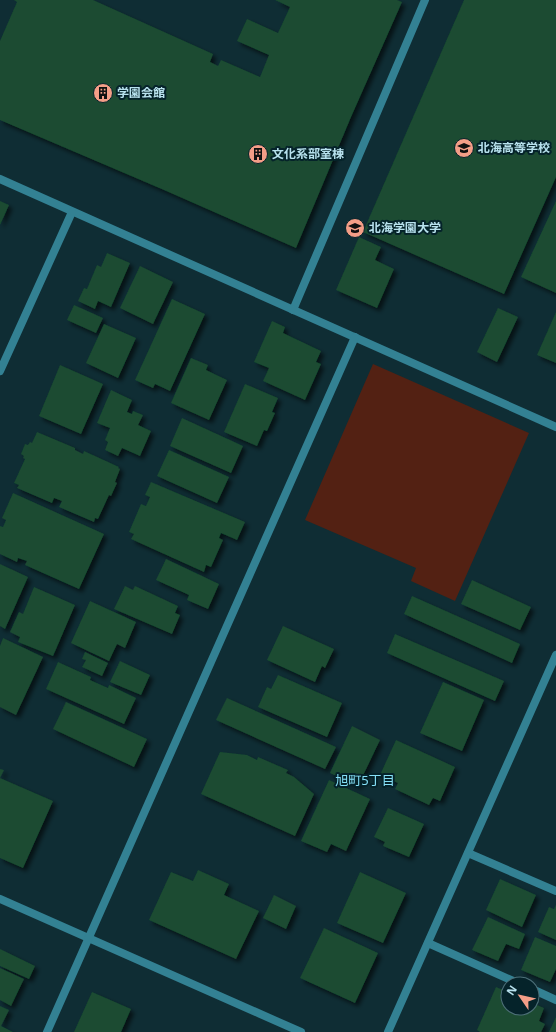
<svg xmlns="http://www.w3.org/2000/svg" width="556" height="1032" font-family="'Noto Sans','Noto Sans JP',sans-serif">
<defs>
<filter id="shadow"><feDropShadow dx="3.5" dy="3.5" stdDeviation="2" flood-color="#0009"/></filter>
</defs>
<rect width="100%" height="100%" fill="#0f2d34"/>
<path fill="#532113" d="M373,364L529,433L455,601L411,581L416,568L305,520Z"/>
<g fill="#1a4b30" filter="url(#shadow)">
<path d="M14,0H93L213,54L210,62L218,66L221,60L260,77L269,55L237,41L247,19L278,33L290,7L275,0H397L402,2L351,117L296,248L164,190L0,120V41L17,2Z"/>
<path d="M464,0H556V177L504,294L363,232Z"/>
<path d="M0,201L9,205L0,225Z"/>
<path d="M556,201V293L521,277Z"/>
<path d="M359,237L381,247L375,260L394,269L377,308L336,290Z"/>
<path d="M107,253L130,263L111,307L98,301L95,309L78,301L84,288L87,289L97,265L101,267Z"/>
<path d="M140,266L173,282L153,324L120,308Z"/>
<path d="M172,299L205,314L170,391L155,384L153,388L135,380Z"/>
<path d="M74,305L103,318L96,333L67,320Z"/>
<path d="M498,308L518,317L497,362L477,352Z"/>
<path d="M556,312V363L537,355Z"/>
<path d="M272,321L285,327L283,333L321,351L316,362L321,364L305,400L263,381L269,368L254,362Z"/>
<path d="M104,324L136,338L118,378L86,363Z"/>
<path d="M191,358L208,365L206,370L227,380L209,420L171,403Z"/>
<path d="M60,365L103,384L81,434L39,416Z"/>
<path d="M245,384L278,398L272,412L275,413L267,431L264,430L257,446L224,432Z"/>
<path d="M111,390L132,400L127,412L132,414L133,411L143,415L138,425L151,431L140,456L122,448L118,456L105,450L108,442L105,440L110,428L97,423Z"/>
<path d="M182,418L243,446L231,473L170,446Z"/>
<path d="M37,432L75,448V450L83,454L84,451L119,467L118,468L120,469L115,482L117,483L111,496L109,495L98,519L95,518L94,522L59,507L62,501L54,498L52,503L17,488L19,485L14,483L25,459L23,458L24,456L21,454L25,444L28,445L30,442L32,443Z"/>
<path d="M169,450L229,477L217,503L157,476Z"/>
<path d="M151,482L245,522L237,540L221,533L219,538L223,540L211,567L206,565L204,572L131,539L134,534L129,532L141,504L146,506L150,497L145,495Z"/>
<path d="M13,493L104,534L79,589L25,565L27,561L18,558L17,562L0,554V526L3,527L6,520L2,518Z"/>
<path d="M166,559L219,584L208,609L187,600L189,595L156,580Z"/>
<path d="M0,564L28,577L5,629L0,626Z"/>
<path d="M472,580L531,607L520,630L461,604Z"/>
<path d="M125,586L133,590L135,586L178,606L175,613L180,615L172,634L114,609Z"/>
<path d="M34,587L75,605L53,656L18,642L20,637L10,632L19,612L23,614Z"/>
<path d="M412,596L520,644L512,663L404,614Z"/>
<path d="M90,601L136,622L125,648L117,644L109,661L71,643Z"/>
<path d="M283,626L334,649L325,668L322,666L315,682L267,660Z"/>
<path d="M395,634L504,681L495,701L387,653Z"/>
<path d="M3,638L43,657L16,715L0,707V646Z"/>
<path d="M85,652L108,663L102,676L82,667L86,660L82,659Z"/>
<path d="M120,661L150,675L141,695L110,682Z"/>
<path d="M58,662L91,677L90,680L108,688L109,685L136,698L124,724L46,689Z"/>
<path d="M278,675L342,703L327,737L258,707L267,687L271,689Z"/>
<path d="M443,682L484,700L462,751L420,733Z"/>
<path d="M227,698L336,747L325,769L216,720Z"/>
<path d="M66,702L147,739L134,767L53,729Z"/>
<path d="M352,726L380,740L358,786L330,773Z"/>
<path d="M396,740L455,767L440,801L433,798L429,805L395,789L398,783L380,775Z"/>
<path d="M220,752L247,755L257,760L258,757L288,770L286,773L294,777L314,794L295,836L201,794Z"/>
<path d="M0,769L4,770L0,778L53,801L23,868L0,858Z"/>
<path d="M329,780L370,799L346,851L331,844L327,852L301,841Z"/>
<path d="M388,808L424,824L409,857L383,846L385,842L374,837Z"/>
<path d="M198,870L229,884L224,895L259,911L236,959L149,920L171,872L193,881Z"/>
<path d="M360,872L406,893L383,943L337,923Z"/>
<path d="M500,879L536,895L522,927L486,910Z"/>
<path d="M274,895L296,906L286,929L263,918Z"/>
<path d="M556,905V940L538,932L549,907L554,909Z"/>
<path d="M488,917L525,934L519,949L506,944L498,961L472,950Z"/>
<path d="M324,928L378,953L355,1003L300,978Z"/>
<path d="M535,937L556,946V969L550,982L521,970Z"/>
<path d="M0,949L35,966L29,979L0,966Z"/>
<path d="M0,968L24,979L11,1006L0,1000Z"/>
<path d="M496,987L508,992V1008H532V1003L544,1008L539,1021L545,1024L541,1032H480L477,1030Z"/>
<path d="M92,992L131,1009L121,1032H74Z"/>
<path d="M0,1006L9,1010L1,1026L13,1032H0Z"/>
<path d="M556,1017V1032H549Z"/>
</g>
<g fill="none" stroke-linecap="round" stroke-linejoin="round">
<g stroke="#338193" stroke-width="8">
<path d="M293,310L425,0"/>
<path d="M428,943L520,984"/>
<path d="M532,989L556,1000"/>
</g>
<g stroke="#338193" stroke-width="8">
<path d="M0,179L556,427"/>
<path d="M0,371L72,212"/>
<path d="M468,853L556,891"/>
<path d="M0,899L301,1032"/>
<path d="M47,1032L355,337"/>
<path d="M388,1032L556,655"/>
</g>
</g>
<defs>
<g id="building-disc" transform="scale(1)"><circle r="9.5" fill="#f49e87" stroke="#05232a"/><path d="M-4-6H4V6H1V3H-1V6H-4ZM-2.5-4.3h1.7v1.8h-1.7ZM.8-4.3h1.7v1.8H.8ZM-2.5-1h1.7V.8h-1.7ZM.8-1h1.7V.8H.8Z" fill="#111"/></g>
<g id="school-disc" transform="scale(1)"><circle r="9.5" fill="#f49e87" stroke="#05232a"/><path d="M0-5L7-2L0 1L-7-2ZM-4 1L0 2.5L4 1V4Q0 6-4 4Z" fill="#111"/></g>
<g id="university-disc" transform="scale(1)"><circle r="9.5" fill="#f49e87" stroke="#05232a"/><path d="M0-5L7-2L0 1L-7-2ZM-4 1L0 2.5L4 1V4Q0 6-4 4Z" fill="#111"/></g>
</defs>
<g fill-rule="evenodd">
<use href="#building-disc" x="103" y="93"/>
<use href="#school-disc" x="464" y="148"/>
<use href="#building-disc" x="258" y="154"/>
<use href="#university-disc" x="355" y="228"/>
</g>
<g text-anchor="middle" stroke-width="4" stroke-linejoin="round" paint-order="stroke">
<g font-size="12" font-weight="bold" fill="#b8e2ee" stroke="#05232a" text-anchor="start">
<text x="117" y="97">学園会館</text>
<text x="478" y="152">北海高等学校</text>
<text x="272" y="158">文化系部室棟</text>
<text x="369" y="232">北海学園大学</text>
</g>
<g font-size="13" fill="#85e0f7" stroke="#05232a">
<text x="365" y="785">旭町5丁目</text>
</g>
</g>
<g transform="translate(520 996) rotate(304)"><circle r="19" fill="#05232a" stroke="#4d6f78"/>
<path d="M0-3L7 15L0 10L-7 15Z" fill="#f49e87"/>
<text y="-6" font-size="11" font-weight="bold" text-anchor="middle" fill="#b8e2ee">N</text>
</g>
</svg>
